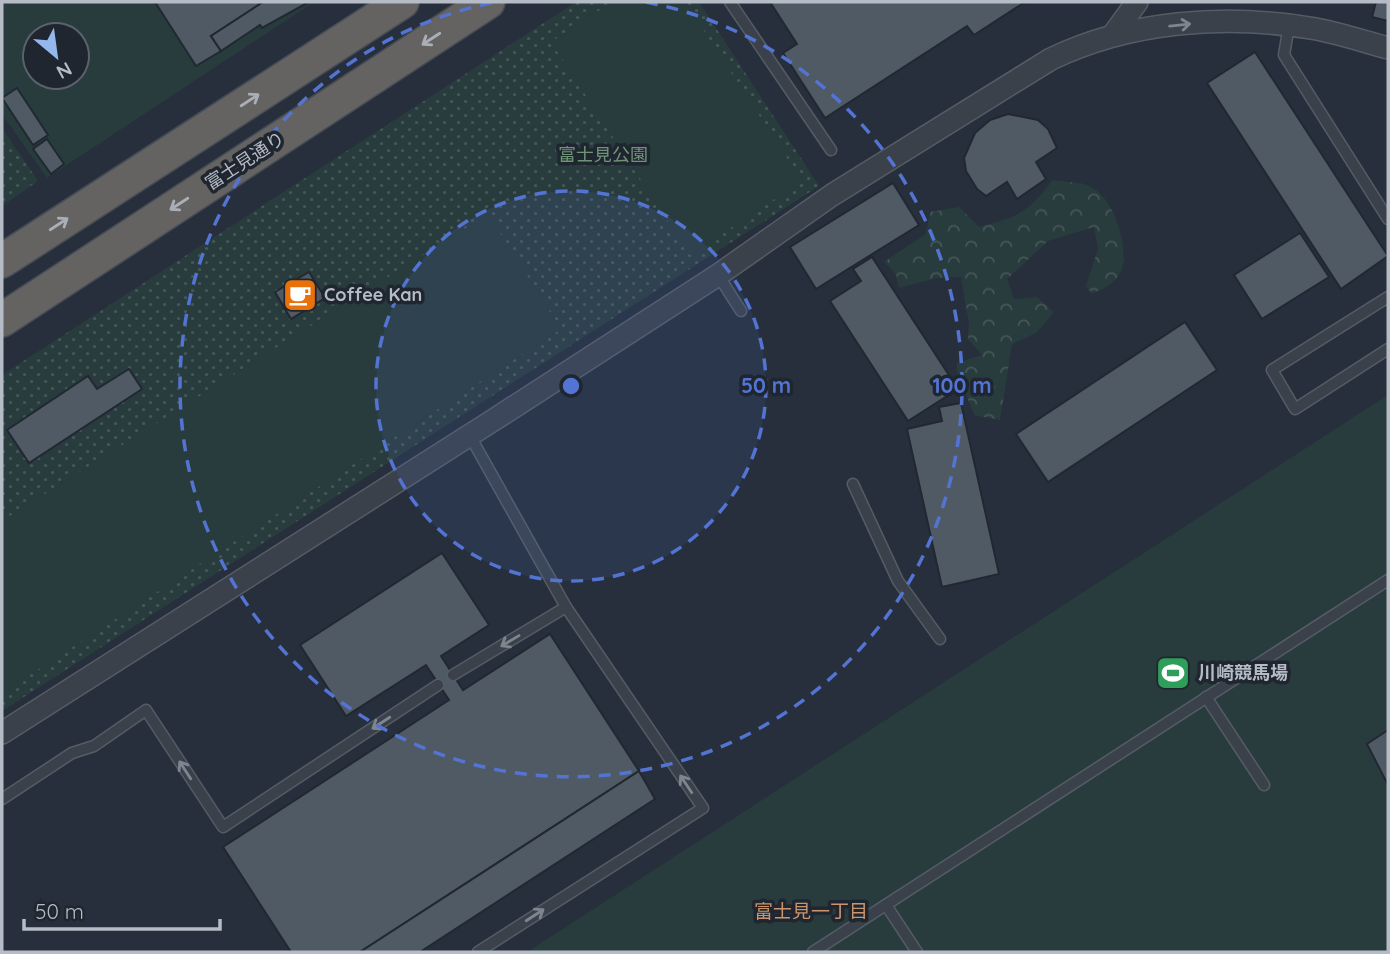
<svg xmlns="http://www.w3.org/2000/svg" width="1390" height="954" font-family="Quicksand,'Noto Sans JP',sans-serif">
<defs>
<pattern id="forest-crowns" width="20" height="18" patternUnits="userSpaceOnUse" patternTransform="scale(1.75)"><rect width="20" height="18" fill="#293c3d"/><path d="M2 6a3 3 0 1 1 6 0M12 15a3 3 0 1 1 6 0" fill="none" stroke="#465658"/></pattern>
<pattern id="park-dots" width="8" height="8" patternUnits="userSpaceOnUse" patternTransform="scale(1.75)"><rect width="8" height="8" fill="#293c3d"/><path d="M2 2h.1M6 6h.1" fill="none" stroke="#465658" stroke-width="1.8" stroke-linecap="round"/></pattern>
</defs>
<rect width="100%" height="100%" fill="#262f3b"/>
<path fill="url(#forest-crowns)" d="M1053,180C1064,182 1081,182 1091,187C1114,198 1130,248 1121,271C1115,284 1104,288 1092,294L1086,286L1098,249L1094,227L1048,241L1007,279L1014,299L1037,297L1054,312L1036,333L1012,344L1000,420L974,415C969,396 956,383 957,363L982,355L968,339L969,323L961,277L936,278L899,288L896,274L884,262L926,234L930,212L959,207L979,227C1019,217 1028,212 1053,180Z"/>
<g fill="url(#park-dots)">
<path d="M576,2H699L819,186L2,711V375Z"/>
<path d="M2,128L38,181L2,206Z"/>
</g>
<g fill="#293c3d" fill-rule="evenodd">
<path d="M2,2H314L47,178L2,114ZM35,35H77V77H35Z"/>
<path d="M612,2H685L802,181L690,255L551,42Z"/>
<path d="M488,214L561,329L2,693V521Z"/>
<path d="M1388,395V952H527Z"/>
</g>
<g fill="#505a65" stroke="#212832" stroke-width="2">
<path d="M155,2H263L211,36L221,51L196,66Z"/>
<path d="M263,2H309L262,28L260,25L221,51L211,36Z"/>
<path d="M770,2H1025L974,35L967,26L825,118L783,53L797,44Z"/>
<path d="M1376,2H1388V21L1372,17Z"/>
<path d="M1255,52L1388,256L1341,289L1207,83Z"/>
<path d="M17,88L48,135L33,145L2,98Z"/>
<path d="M1008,114L1038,120L1048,129L1057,148L1036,162L1046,179L1017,199L1007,182L986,196L977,189L966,171L964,158L975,133L990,120Z"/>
<path d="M47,139L64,164L51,174L33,149Z"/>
<path d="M893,183L919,225L816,289L790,247Z"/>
<path d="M1300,233L1329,277L1262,319L1234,275Z"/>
<path d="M872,257L958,389L908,421L830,301L861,281L853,269Z"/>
<path d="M309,272L325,298L291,319L275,292Z"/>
<path d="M1185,322L1217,370L1048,482L1016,434Z"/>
<path d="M129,369L142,389L29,463L7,430L88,376L97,389Z"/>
<path d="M961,403L999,574L942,587L907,429L942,421L939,407Z"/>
<path d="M442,553L489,625L441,656L463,690L550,634L639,771L360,952H291L223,847L449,700L426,665L346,716L300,645Z"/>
<path d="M1388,730V785L1367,744Z"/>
<path d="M639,771L655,799L420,952H360Z"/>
</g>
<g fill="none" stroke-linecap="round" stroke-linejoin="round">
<g stroke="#555c66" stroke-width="13">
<g id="service">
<path d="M730,2L831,150"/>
<path d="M1289,25L1284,55L1388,219"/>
<path d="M718,275L741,311"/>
<path d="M1388,297L1272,370L1295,409L1388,349"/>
<path d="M470,436L566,607L703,808L478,952"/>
<path d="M853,484L898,581L940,639"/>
<path d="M453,675L566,607"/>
<path d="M1206,697L1264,785"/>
<path d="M2,799L72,753L94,746L146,710L223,827L438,685"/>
<path d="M886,905L917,952"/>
<path d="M813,952L1388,580"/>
</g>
</g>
<g stroke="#555c66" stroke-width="24">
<g id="minor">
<path d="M1113,35L1137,2"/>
<path d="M2,733L492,421L718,275L832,195L1051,59C1130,21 1223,14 1310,28C1336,32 1362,41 1388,48"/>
</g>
</g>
<g stroke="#454c56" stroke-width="36">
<g id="trunk">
<path d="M2,261L402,2"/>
<path d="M2,320L488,2"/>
</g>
</g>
<use href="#service" stroke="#3a414b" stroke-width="10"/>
<use href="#minor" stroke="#3a414b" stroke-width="21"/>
<use href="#trunk" stroke="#646362" stroke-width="33"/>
</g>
<defs><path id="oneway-shaft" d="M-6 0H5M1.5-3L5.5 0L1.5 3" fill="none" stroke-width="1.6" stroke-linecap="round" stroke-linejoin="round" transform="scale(1.75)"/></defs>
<g stroke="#7e858f">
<use href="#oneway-shaft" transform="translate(1180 25) rotate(-6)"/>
<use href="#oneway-shaft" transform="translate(510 641) rotate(149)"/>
<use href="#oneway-shaft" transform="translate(381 723) rotate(147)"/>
<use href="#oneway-shaft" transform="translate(185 770) rotate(-123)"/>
<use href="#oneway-shaft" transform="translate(686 784) rotate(-124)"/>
<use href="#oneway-shaft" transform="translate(535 915) rotate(-33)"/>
</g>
<g stroke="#aaafb7">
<use href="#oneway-shaft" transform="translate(431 39) rotate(147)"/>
<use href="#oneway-shaft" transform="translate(250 100) rotate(-33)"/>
<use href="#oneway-shaft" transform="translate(179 204) rotate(147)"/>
<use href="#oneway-shaft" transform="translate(59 224) rotate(-33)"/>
</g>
<circle cx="571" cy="386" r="195" fill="#5374d2" fill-opacity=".12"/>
<g fill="none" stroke="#5374d2" stroke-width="3.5" stroke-dasharray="12 9">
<circle cx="571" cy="386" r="195"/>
<path d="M646 2A391 391 0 1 1 496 2"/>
</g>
<defs>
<g id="cafe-square" transform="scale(1.75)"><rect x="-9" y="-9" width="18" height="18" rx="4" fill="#e8710a" stroke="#1f2630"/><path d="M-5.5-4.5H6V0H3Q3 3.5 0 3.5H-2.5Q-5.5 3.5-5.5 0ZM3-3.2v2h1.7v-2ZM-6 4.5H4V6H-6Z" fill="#fff"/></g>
<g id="stadium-square" transform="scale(1.75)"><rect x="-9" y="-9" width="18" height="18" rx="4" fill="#2e9e5b" stroke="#1f2630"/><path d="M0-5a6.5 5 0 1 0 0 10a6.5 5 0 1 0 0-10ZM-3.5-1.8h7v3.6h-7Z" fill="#fff"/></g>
</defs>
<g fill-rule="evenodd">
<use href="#cafe-square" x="300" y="295"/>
<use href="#stadium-square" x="1173" y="673"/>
</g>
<g text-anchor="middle" stroke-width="7" stroke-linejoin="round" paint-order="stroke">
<g font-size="18" fill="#6f9577" stroke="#1f2630">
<text x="603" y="161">富士見公園</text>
</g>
<g font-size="18" fill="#b6bcc6" stroke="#1f2630">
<text transform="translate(245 161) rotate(-33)" y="6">富士見通り</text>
</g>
<g font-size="18" font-weight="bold" fill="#b6bcc6" stroke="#1f2630" text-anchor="start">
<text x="324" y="301">Coffee Kan</text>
<text x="1198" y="679">川崎競馬場</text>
</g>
<g font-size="19" fill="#c9946e" stroke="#1f2630">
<text x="811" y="918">富士見一丁目</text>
</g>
</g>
<circle cx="571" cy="386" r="10" fill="#5374d2" stroke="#1f2630" stroke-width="3.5"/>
<g font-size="21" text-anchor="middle" font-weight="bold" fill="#5374d2" stroke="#1f2630" stroke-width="7" stroke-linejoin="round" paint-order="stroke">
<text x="766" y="393">50 m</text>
<text x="962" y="393">100 m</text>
</g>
<rect width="1390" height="954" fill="none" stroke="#b6bcc6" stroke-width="7"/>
<g transform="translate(56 56) rotate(151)"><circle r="33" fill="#1f2630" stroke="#5b626c" stroke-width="2"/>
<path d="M0-5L12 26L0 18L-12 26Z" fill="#94b8ed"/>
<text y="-10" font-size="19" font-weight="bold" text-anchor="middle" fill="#b6bcc6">N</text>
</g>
<path d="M24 919v10h196v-10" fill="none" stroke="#b6bcc6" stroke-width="3.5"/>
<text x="35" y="919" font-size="21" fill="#b6bcc6" stroke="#1f2630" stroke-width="5" paint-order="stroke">50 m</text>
</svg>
